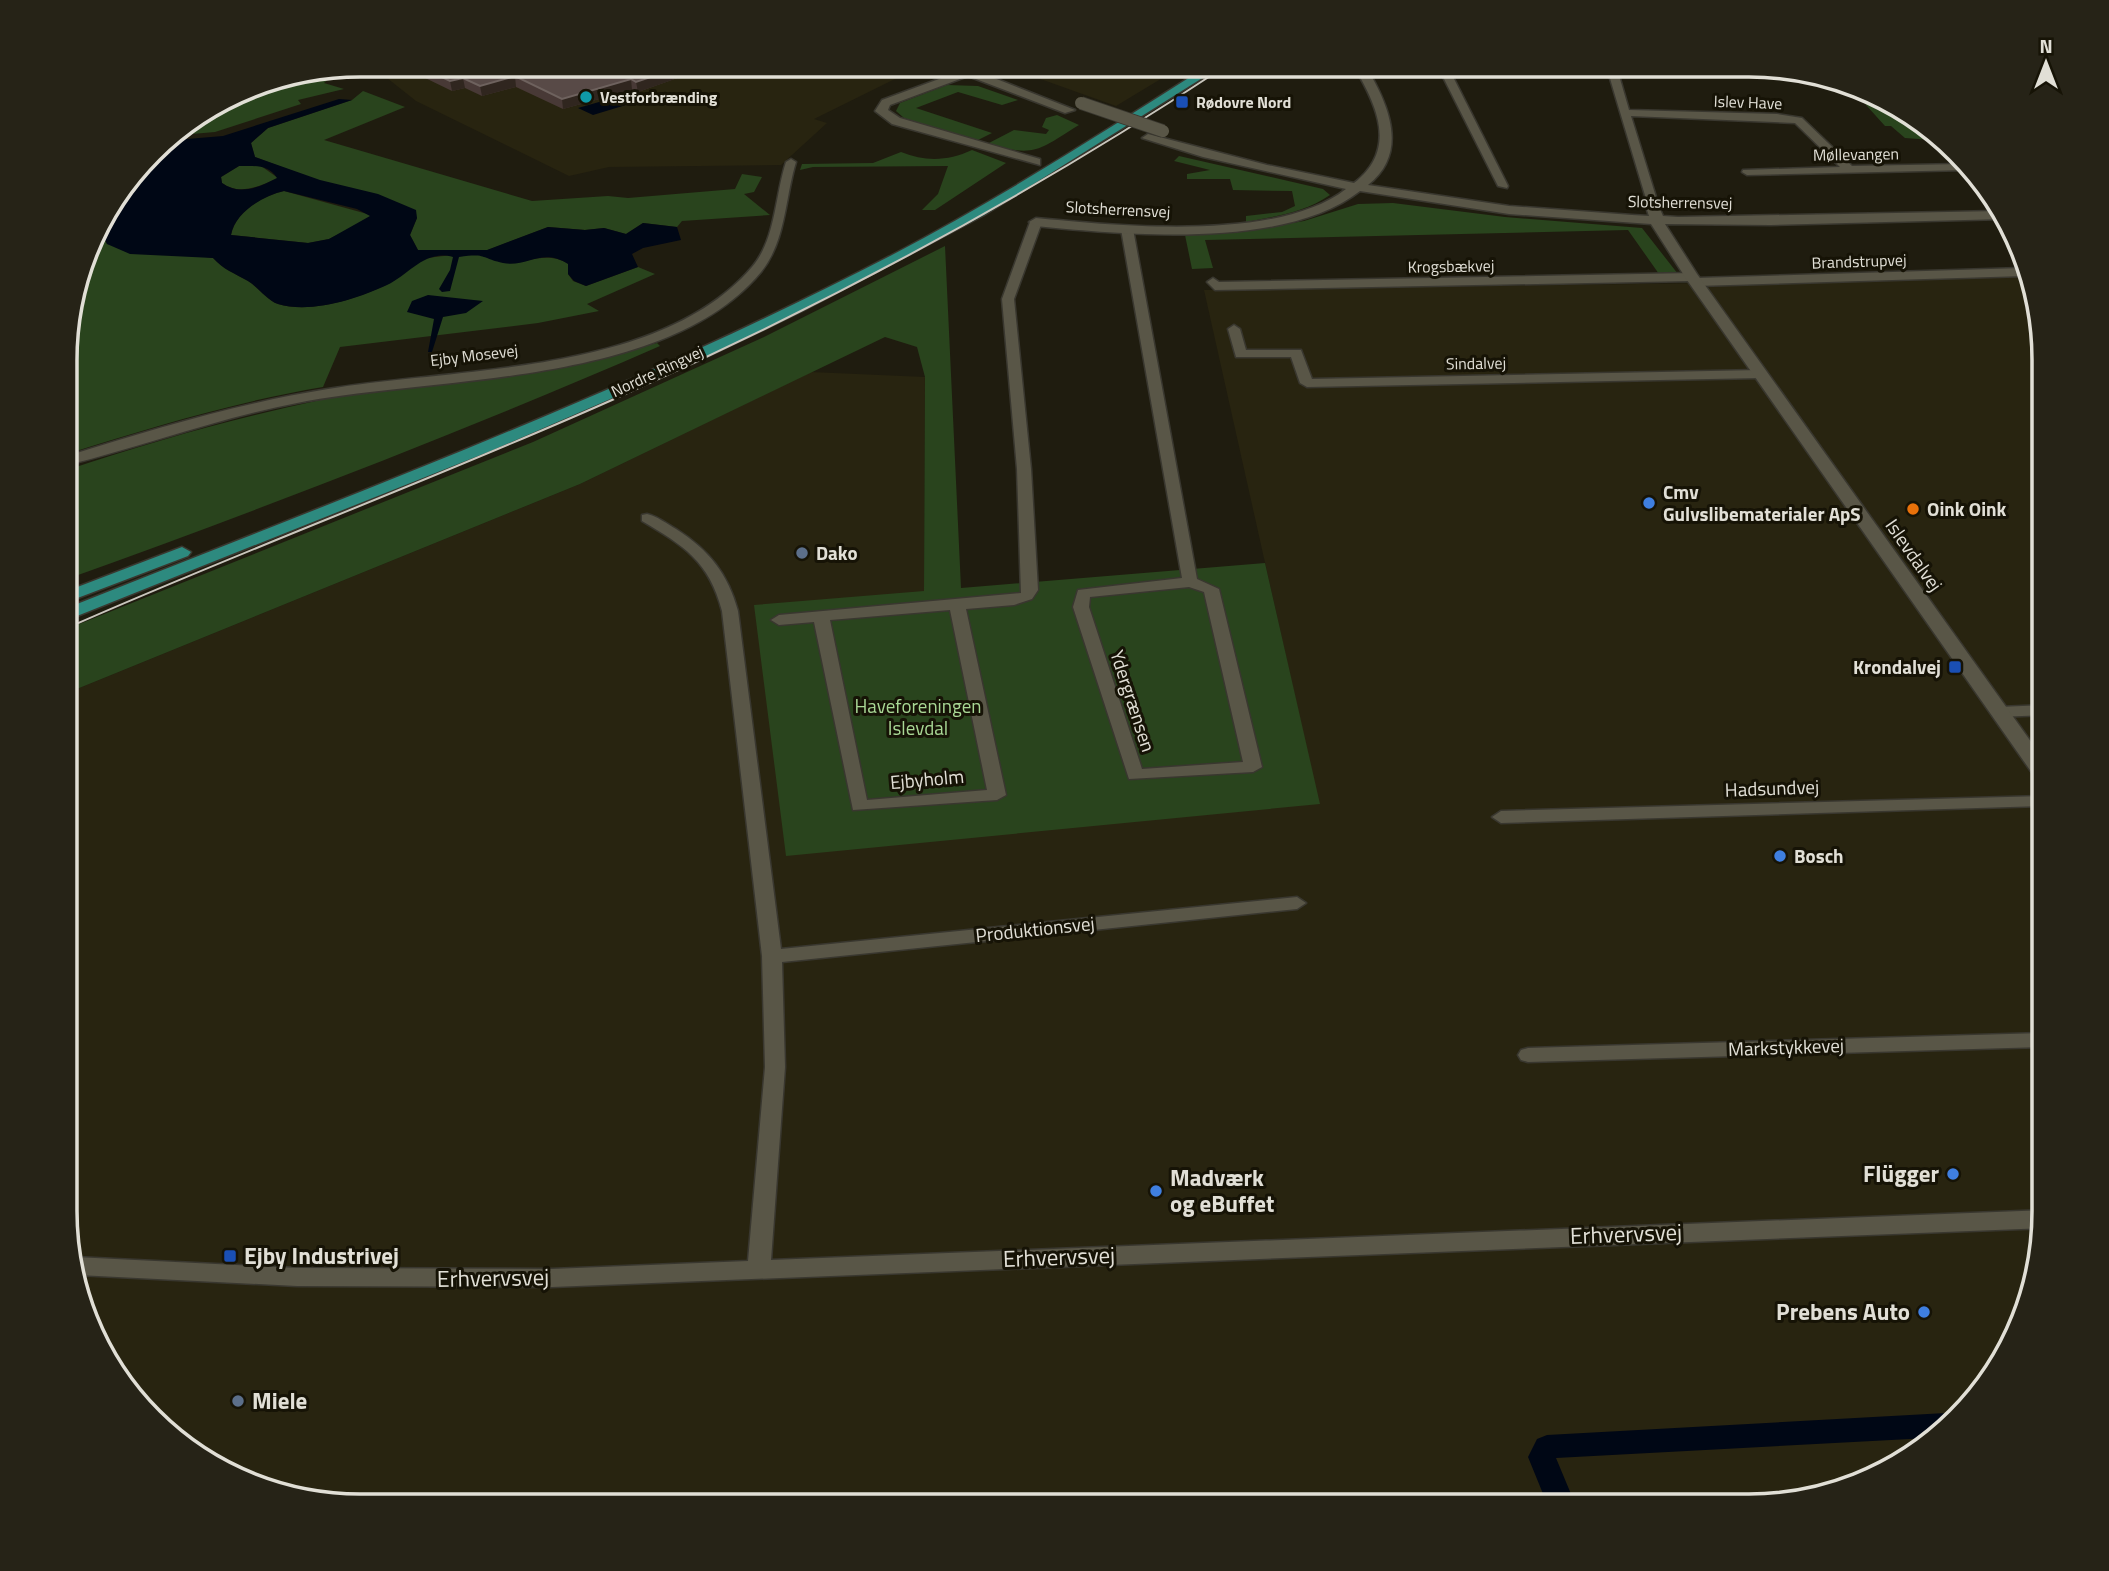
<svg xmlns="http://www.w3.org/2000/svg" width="2109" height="1571" font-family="'Titillium Web',sans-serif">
<rect width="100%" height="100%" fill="#1f1c0f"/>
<g fill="#282410">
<path d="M403,65H897L901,76L814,119L827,123L781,165L609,167L569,176L416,101L387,78Z"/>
<path d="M1001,65H1184L1116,106Z"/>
<path d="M2024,274L2044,360V1230L2022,1323L1971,1405L1879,1476L1749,1506H341L248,1484L166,1433L95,1342L65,1230L67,693L580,484L811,372L925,377L924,591L1319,804L1204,290L1715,283Z"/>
</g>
<g fill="#29441d">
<path d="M341,68L324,83L344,89L298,100L301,104L215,132L169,136L267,80Z"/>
<path d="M1840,82L1861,87L1945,141L1905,138L1891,126H1885L1857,95Z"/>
<path d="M947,85L978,86L1018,100L1002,105L958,92L916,108L992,133L976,141L904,118L896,111L900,103Z"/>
<path d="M363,91L405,107L324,140L532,201L608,196L628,198L735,189L742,174L762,177L754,192L744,194L770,215L682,221L677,227L643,223L626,234L604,228L585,230L548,227L488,250H418L410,235L417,218L255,157L251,143L268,128L352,100Z"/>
<path d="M1057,115L1079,125C1037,151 1036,157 987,144L1014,130L1046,134L1049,130L1042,127L1046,118Z"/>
<path d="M972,150L1006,163L935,210H922L938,194L948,166L813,167L800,170L802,164L873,163L901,152C926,162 948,161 972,150Z"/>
<path d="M1179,156L1323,189L1330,195C1304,213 1276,216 1246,222V216L1282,212L1295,206L1292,191L1233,190L1230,179H1187V174L1210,170L1174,161Z"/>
<path d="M239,166H261L278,178C260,186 240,196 222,183L221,177Z"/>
<path d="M284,191L371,215L368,220L329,239L308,243L231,235C235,212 262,196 284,191Z"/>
<path d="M1393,203L1505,217L1642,228L1678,274H1659L1628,230L1205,240L1213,268L1192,269L1185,235L1270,227L1304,221L1358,204Z"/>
<path d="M99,228L107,244L213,258C224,270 234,273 248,281C258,287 267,300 278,304C310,314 356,299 386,285C400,279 411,263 425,259C433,256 476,253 483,254C492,256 498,263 508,263C530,262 547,251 569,264L568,274L573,281L586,286L638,267L655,274L587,304L599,311L538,323L340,347L323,387C235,402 152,427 67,454V321Z"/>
<path d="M945,246L961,588L1265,563L1320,804L786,856L754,605L924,591L925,377L917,347L885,337L580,484L67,693V629L533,442L764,337Z"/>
<path d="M657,343L660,346C465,431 267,507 67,579V470C171,435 277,406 385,388C476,373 568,367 657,343Z"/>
</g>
<g fill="#000715" fill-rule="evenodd">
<path d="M634,92L649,98L593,115L578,108Z"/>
<path d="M339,99L352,100L268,128L251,143L255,157L320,180L378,194L416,210L417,218L410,235L418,250H487L548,227L585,230L604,228L626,234L643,223L677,227L681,240L643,248L632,254L638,267L586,286L574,281L568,274V264C542,247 527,268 503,263C480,258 487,253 459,257L450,291L442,292L439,289L450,270L453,257C425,249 410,274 387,285C357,299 311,314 278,304C267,300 258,287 248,281C234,273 224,270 213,258L130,254L107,244L99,228L104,213L163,141L223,136ZM239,166C254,166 268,164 277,178C260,187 240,196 222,183L221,177ZM284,191L357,209L370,216L329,239L308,243L231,235C235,212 263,196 284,191Z"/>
<path d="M428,295L483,301L466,313L443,317L432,352H428L434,319L407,312L412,301Z"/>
</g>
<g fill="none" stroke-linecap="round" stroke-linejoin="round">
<path fill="#000715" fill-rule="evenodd" d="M1946,1413L1956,1417L1929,1438L1556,1458L1576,1506H1548L1528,1457L1537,1439L1547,1435Z"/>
<g stroke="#39372f" stroke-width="3">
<g id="minor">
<path d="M1437,65H1447L1508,186L1507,188L1498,186Z"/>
<path d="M1606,65H1679L1618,72L1629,110L1777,114L1802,118L1852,166L1963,164L1968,170L1747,175L1742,172L1743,170L1840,167L1795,123L1631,116L1660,210L1650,212Z"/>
<path d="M791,159L796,162C785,198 786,241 761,272C666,387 433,376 297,403C218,418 144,446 67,465V456C153,429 240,403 328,389C458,367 660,375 752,267C776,239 775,195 786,162Z"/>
<path d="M1036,219L1042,222L1014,299L1031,469L1038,590L1032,599L1014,605L966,609L1006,795L997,800L853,810L814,622L779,625L771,620L779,615L1021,593L1017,469L1002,299L1030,222ZM950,610L987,790L867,800L830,620Z"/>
<path d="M1127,226L1133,229L1197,579L1219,589L1262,767L1253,772L1129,779L1073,607L1078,590L1182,578L1121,229ZM1189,587L1204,592L1243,762L1142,769L1089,607L1090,597Z"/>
<path d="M2023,268L2024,276L1696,286L1692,285L1691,281L1215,290L1207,282L1213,278L1219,282L1692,273L1696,274L1697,278Z"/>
<path d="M1234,325L1240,329L1246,350H1301L1312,379L1760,370L1767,374L1760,378L1307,387L1300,383L1291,357H1236L1228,329Z"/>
<path d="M647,514C657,516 667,524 676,529C709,550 728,574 738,611L781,949L1297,897L1306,903L1297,909L782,962L785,1067L771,1260L2044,1210V1228L552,1287L297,1286L78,1275L73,1258L75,1257L297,1268L552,1269L748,1261L765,1067L762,956L722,611C709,561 684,546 642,521V515Z"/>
<path d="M2044,705V715L1999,717L1991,712L1999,707Z"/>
<path d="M2044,796V806L1501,823L1492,817L1501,811Z"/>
<path d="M2044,1033V1047L1528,1062L1521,1060L1518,1055L1521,1050L1528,1048Z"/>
</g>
</g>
<g stroke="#39372f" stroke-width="3">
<g id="tertiary">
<path d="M977,65L988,67L979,72L1075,110L1065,113L968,76L890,105L888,110L900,118L1040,159V165L892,124L875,111L882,100L958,72L959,68Z"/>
<path d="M1353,65H1365C1388,103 1410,152 1368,185L1509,206L1632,215L1649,216L1647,210L1654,206L1659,207L1663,216L1678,217L1999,211L2005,219L1771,225L1665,224L1697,274L2044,760V781L2037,780L1687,280L1651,224L1509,214L1360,191C1284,250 1126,235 1036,226L1029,222L1036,218C1119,226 1278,242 1346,189L1203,157L1142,138L1148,134L1267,165L1354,183C1398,149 1377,105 1353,65Z"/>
</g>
</g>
<g stroke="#39372f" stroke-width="3">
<g id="primary">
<path d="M1209,65H1223L984,215L802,311L700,360L493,450L67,620V608C345,497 626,393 892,255C1001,198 1105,131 1209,65Z"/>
<path d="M182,547L191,552L188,556L67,602V591Z"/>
</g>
</g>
<use href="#minor" fill="#595647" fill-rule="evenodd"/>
<use href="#tertiary" fill="#595647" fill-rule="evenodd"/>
<use href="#primary" fill="#2d8a7f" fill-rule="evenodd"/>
<path stroke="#c9c6bd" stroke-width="2" d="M67,628C250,547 438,478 621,396C830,303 1030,195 1221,69"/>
<g stroke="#39372f" stroke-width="14" stroke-linecap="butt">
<path id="tertiary-bridge" d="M1081,103L1163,131"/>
</g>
<use href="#tertiary-bridge" stroke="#595647" stroke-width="12"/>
</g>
<path fill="#483936" d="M415,65H700V70L638,92L632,90L563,109L516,87L482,96L465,88L452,91L417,74Z"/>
<g fill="#30261f">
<path d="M686,65H700V70L638,92L636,82Z"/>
<path d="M515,76L516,87L482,96L480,86Z"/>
<path d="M463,78L465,88L452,91L450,81Z"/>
<path d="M631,79L632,90L563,109L562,99Z"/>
</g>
<path fill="#584a47" stroke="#6e625e" stroke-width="2" d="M417,65H686L636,82L631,79L562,99L515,76L480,86L463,78L450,81Z"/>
<circle fill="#0f9aa8" stroke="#161306" stroke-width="2.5" cx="586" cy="97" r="7"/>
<g fill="#1a4fb4" stroke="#161306" stroke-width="2.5">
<rect x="1175" y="95" width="14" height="14" rx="3.5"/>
<rect x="1948" y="660" width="14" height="14" rx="3.5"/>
<rect x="223" y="1249" width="14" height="14" rx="3.5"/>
</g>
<g fill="#3f7fe0" stroke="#161306" stroke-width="2.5">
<circle cx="1649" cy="503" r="7"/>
<circle cx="1780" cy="856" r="7"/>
<circle cx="1953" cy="1174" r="7"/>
<circle cx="1156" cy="1191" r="7"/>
<circle cx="1924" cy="1312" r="7"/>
</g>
<circle fill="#e8710a" stroke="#161306" stroke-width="2.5" cx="1913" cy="509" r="7"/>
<g fill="#5c6f8a" stroke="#161306" stroke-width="2.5">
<circle cx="802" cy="553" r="7"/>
<circle cx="238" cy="1401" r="7"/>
</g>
<g text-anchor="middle" stroke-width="6" stroke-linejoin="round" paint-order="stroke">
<g font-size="16" font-weight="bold" fill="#e1dfd6" stroke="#161306" text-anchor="start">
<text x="600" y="103">Vestforbrænding</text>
<text x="1196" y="108">Rødovre Nord</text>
</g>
<g font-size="16" fill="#e1dfd6" stroke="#161306">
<text transform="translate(1748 102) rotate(2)" y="6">Islev Have</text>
<text transform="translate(1856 154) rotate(-1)" y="6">Møllevangen</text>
<text transform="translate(1680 202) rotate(1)" y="6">Slotsherrensvej</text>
<text transform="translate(1118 209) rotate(3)" y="6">Slotsherrensvej</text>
<text transform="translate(1859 261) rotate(-2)" y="6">Brandstrupvej</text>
<text transform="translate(1451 266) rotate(-1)" y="6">Krogsbækvej</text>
<text transform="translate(474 355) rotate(-7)" y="6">Ejby Mosevej</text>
<text transform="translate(1476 363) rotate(-1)" y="6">Sindalvej</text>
<text transform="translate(657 371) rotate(-25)" y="6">Nordre Ringvej</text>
</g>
<g font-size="19" font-weight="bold" fill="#e1dfd6" stroke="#161306" text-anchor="start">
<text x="1663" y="499">Cmv<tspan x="1663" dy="22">Gulvslibematerialer ApS</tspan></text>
<text x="1927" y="516">Oink Oink</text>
<text x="816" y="560">Dako</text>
<text x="1941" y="674" text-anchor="end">Krondalvej</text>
<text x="1794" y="863">Bosch</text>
</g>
<g font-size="19" fill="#e1dfd6" stroke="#161306">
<text transform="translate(1914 555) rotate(55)" y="7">Islevdalvej</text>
<text transform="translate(1133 701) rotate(72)" y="7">Ydergrænsen</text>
<text transform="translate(927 779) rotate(-5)" y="7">Ejbyholm</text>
<text transform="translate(1772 788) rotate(-2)" y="7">Hadsundvej</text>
<text transform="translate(1035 929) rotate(-6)" y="7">Produktionsvej</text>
<text transform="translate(1786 1047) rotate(-2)" y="7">Markstykkevej</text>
</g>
<g font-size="19" fill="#a9d895" stroke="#161306">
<text x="918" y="713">Haveforeningen<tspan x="918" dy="22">Islevdal</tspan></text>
</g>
<g font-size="23" font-weight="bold" fill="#e1dfd6" stroke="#161306" text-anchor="start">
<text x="1939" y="1182" text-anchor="end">Flügger</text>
<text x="1170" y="1186">Madværk<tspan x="1170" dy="26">og eBuffet</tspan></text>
<text x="244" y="1264">Ejby Industrivej</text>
<text x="1910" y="1320" text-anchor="end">Prebens Auto</text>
<text x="252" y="1409">Miele</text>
</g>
<g font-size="23" fill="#e1dfd6" stroke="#161306">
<text transform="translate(1626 1234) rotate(-2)" y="8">Erhvervsvej</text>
<text transform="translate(1059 1257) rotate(-2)" y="8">Erhvervsvej</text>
<text transform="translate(493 1278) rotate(-1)" y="8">Erhvervsvej</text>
</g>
</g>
<path d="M0 0H2109V1571H0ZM360 77H1749A283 283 0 0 1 2032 360V1211A283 283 0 0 1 1749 1494H360A283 283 0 0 1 77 1211V360A283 283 0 0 1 360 77Z" fill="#262317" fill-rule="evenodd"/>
<path fill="none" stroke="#e1dfd6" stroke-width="3.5" d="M360 77H1749A283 283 0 0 1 2032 360V1211A283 283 0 0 1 1749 1494H360A283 283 0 0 1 77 1211V360A283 283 0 0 1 360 77Z"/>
<g transform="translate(2046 63)" stroke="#161306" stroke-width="5" paint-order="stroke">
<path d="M0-5L12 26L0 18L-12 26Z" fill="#e1dfd6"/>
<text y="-10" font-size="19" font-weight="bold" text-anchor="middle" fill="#e1dfd6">N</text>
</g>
</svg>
